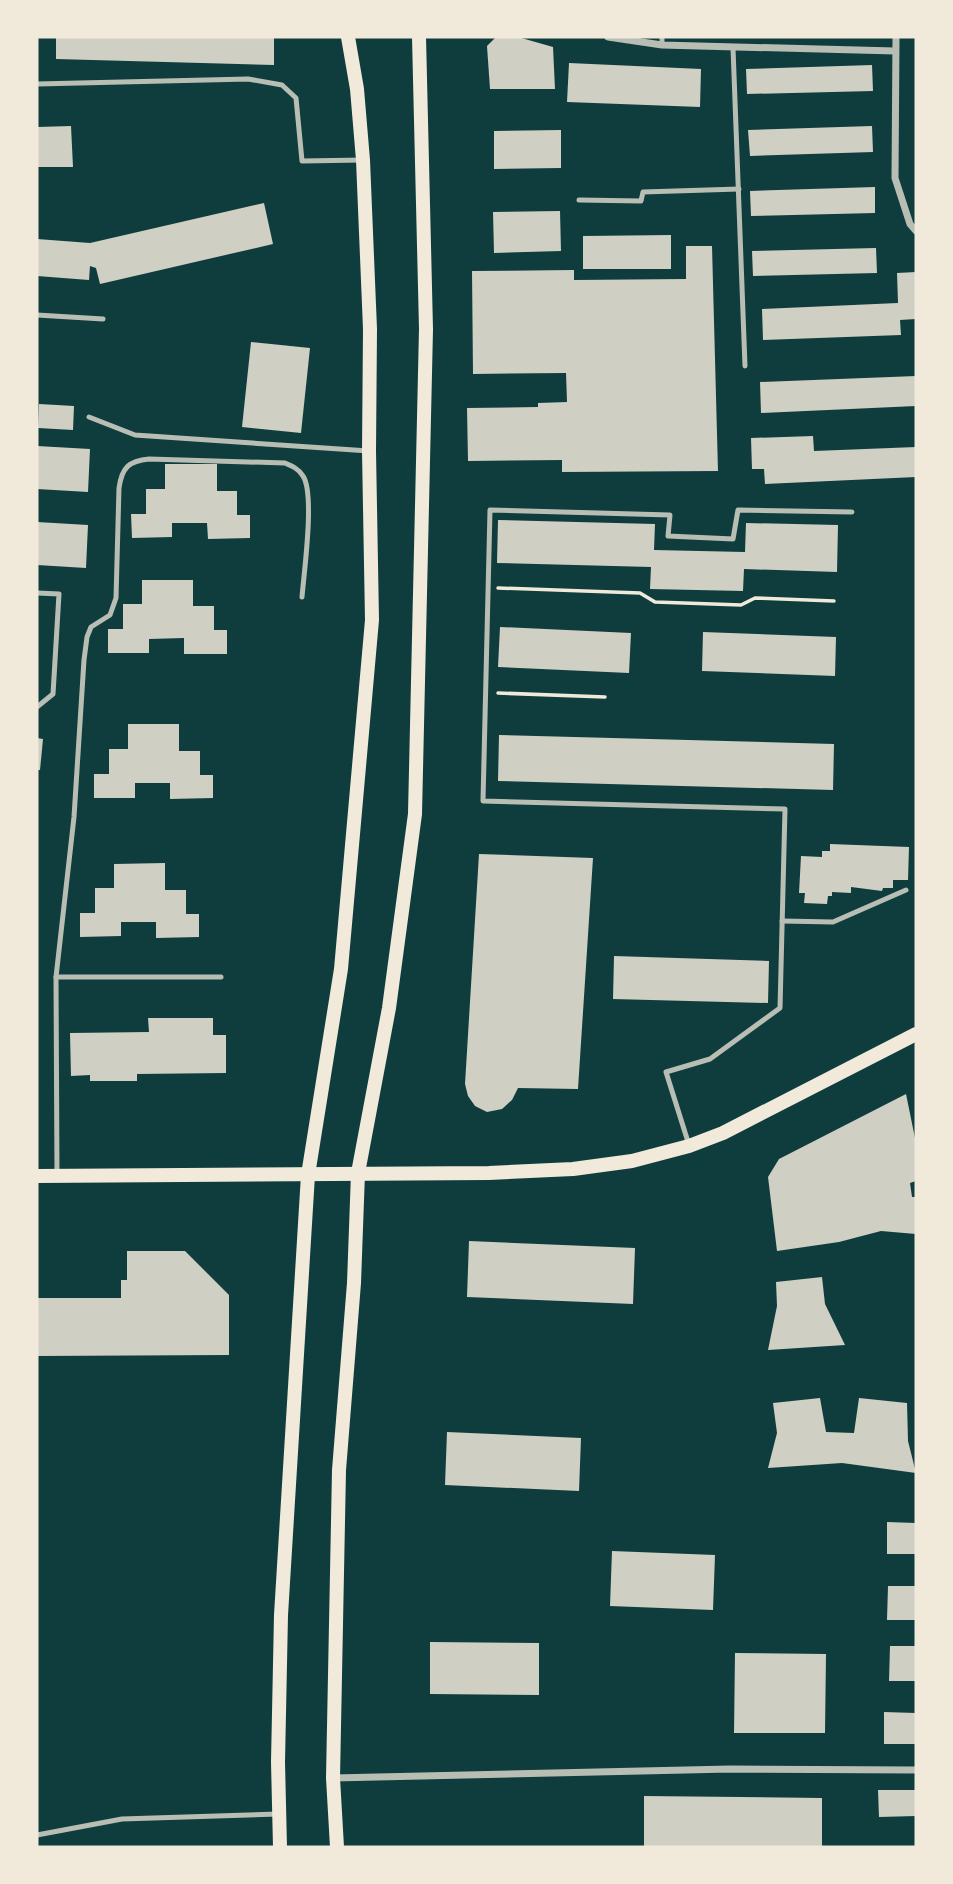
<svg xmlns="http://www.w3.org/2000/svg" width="953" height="1884" font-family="Rubik,sans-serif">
<rect width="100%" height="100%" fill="#0f3d3e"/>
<g fill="#cfcfc3">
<path d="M56,37H274V65L56,59Z"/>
<path d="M496,37H518L553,47L555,89H490L487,46Z"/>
<path d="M569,63L701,69L700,107L567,102Z"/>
<path d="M872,65L873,91L747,94L746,69Z"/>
<path d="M71,126L73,167H37V127Z"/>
<path d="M872,126L873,152L750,156L748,130Z"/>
<path d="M561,130V168L494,169V131Z"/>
<path d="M875,187V213L751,216L750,191Z"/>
<path d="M264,203L273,244L100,284L96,268L90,266L89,280L37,276V239L90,243Z"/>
<path d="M560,211L561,251L494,253L493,212Z"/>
<path d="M671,235V269H583V236Z"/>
<path d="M686,246H712L718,471L562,472V460L468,461L467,408L538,407V403L567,402L566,373L473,374L472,271L574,270V280L686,279Z"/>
<path d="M876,248L877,273L753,276L752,251Z"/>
<path d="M916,272V319L900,320L901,335L763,340L762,309L898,303L897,273Z"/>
<path d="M251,342L310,348L301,433L242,427Z"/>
<path d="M916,376V406L761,413L760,382Z"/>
<path d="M39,404L74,406L73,430L38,428Z"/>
<path d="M813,436L814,451L916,447V477L765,484L764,469H752L751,438Z"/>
<path d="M37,446L90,449L88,492L37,489Z"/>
<path d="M165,464H217V491H237V515H250V538L208,539L207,523H172V537L132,538L131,514H146V489H165Z"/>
<path d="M498,520L655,524L654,550L745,552L746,523L838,525L837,572L744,569L743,591L650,589L651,567L497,563Z"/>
<path d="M37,522L88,525L86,568L37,565Z"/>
<path d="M142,580H193V606H214V630H227V654H184V638L149,639V653H108V629H123V604H142Z"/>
<path d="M500,627L631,633L629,673L498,667Z"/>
<path d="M703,632L836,637L835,676L702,671Z"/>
<path d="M128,724H179V751H200V775H213V798L170,799V783H135V798H94V774H109V749H128Z"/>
<path d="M499,735L834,744L833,790L498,781Z"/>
<path d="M37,738L43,739L40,770H37Z"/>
<path d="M830,844L909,847L908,880H893V888H883L882,891L851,887V893L832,892V896H828L827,904L804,903L805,893H799L801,856L822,857V851H830Z"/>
<path d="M479,854L593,858L578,1089L518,1088L512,1100L502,1109L487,1112L475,1106L468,1096L465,1084Z"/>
<path d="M165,863V890H186V914H199V937L156,938V922H121V936L80,937V913H95V888H114V864Z"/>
<path d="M614,956L769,961L768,1003L613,999Z"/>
<path d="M148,1018H213V1035H226V1073L137,1074V1081H90V1075L71,1076L70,1033L149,1032Z"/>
<path d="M906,1094L916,1143V1181L910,1183L912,1197H916V1234L881,1231L839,1242L777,1251L768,1177L779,1159Z"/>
<path d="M469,1241L635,1248L633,1304L467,1297Z"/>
<path d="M127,1251H185L229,1295V1355L37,1356V1298H121V1280H127Z"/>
<path d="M822,1277L825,1304L845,1345L768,1350L777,1306L776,1282Z"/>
<path d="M820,1398L826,1432L854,1433L859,1398L907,1403L908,1441L916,1473L842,1463L768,1468L777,1433L773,1403Z"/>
<path d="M447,1432L581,1438L579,1491L445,1485Z"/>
<path d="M887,1522L916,1523V1554H887Z"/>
<path d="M612,1551L715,1555L713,1610L610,1606Z"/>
<path d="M888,1586H916V1620H887Z"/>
<path d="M430,1642L539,1643V1695L430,1694Z"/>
<path d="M890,1646H916V1681H889Z"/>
<path d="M735,1653L826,1654L825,1733H734Z"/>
<path d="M884,1712L916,1713V1744H884Z"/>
<path d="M878,1790H916V1816L879,1817Z"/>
<path d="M644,1796L822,1798V1847H644Z"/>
</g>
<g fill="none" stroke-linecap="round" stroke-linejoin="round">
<g stroke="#f1e9da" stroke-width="3.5">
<path d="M498,588L640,593L655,602L741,605L755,598L834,601"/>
<path d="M498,693L605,697"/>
</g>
<g stroke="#b8beb3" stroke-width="5">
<path d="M662,45V37"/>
<path d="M733,48L745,366"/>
<path d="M37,84L248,79L282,85L296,98L302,161L363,160"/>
<path d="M579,200L641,201L643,192L739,189"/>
<path d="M37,315L103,319"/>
<path d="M89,417L135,435L369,451"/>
<path d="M37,593L59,594L53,694L37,707"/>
<path d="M782,921L833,922L906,890"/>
<path d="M56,977H221"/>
<path d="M689,1145L666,1072L710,1059L780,1008L785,809L483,801L490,510L670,515L668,536L733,539L738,510L852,512"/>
<path d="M57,1176L56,977L74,817L84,660L87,637L91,627L110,615L116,598L119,488C122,467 129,461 149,459L285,463C292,466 299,469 303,476C315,494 304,572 302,597"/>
<path d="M37,1835L122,1819L279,1814"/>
</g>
<g stroke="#b8beb3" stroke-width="7">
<path d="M608,37L662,45L895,51"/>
<path d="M896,37L895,178L910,224L916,231"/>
<path d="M333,1778L730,1769L916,1770"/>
</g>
<g stroke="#f1e9da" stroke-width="14">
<path d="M37,1176L489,1173L573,1169L632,1161L689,1146L723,1133L916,1034"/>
<path d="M280,1847L278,1762L281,1615L308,1175L341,969L372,620L369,451L370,329L363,160L357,89L348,37"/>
<path d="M337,1847L333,1778L339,1470L354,1283L358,1173L389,1008L415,814L426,329L419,37"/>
</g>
</g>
<rect width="953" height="1884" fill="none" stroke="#f1e9da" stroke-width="77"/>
</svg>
